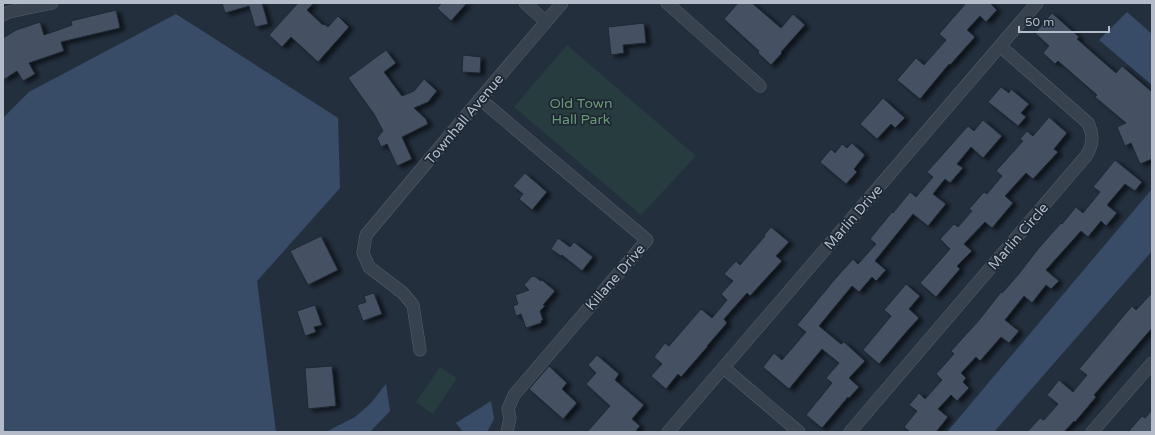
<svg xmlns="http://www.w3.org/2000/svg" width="1155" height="435" font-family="'Varela Round',sans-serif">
<defs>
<filter id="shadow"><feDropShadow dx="4.5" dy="2.5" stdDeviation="2" flood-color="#0009"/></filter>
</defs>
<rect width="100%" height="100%" fill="#242f3e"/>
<g fill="#263c3f">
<path d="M567,45L696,156L641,215L514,107Z"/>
<path d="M440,367L457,378L433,414L416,402Z"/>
</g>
<g fill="#394c67">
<path d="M1127,12L1152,34V85L1099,40Z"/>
<path d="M176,14L338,118L340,188L257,281L276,432H3V118L29,92Z"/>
<path d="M1152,189V251L994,432H947Z"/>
<path d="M386,384L390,411L370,432H326L355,417L371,403Z"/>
<path d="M491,401L494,419L487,432H463L456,423Z"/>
</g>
<g fill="#455162" stroke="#1f2835" filter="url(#shadow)">
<path d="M222,3H262L268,24L255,27L249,6L225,13Z"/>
<path d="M298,3H314L307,10L323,25L324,24L328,27L338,16L349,27L318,62L291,37L282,47L269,35Z"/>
<path d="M442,3H467L451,21L437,8Z"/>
<path d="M738,3H752L781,28L793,14L805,25L781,52L782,53L771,65L758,53L759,51L724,19Z"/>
<path d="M966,3H990L997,10L986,22L980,16L967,30L975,37L950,65L949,64L920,99L897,80L916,58L924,65L946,40L939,34Z"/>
<path d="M116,10L120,28L61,42L64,51L29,63L35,74L23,81L17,71L3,80V38L16,30L40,22L44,35L72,25L71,21Z"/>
<path d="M1052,13L1079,37L1077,39L1116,73L1122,66L1152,92V159L1140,164L1131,143L1125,146L1117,127L1126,123L1095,97L1097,95L1058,61L1055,64L1043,53L1049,46L1035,33Z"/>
<path d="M644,23L646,43L623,45L624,53L611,55L608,27Z"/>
<path d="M386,50L396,63L384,72L402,96L414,91L424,79L437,91L428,102L414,108L426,119L428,124L402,137L412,159L397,166L387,144L381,147L377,138L383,131L374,114L348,78Z"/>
<path d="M463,55L481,57L480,73L462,72Z"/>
<path d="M1001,87L1009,93L1011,89L1029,104L1021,113L1026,117L1018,126L988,102Z"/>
<path d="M883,98L905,118L895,128L891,124L877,139L860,124Z"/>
<path d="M1049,117L1067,133L1054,149L1058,152L1033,179L1026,173L1005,196L1013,203L992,228L985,222L964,244L972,251L957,266L960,269L936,297L920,283L950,249L940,239L954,224L958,227L972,211L969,209L984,192L987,194L1002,176L996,171L1023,141L1020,139L1027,131L1033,136Z"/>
<path d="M983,120L1002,136L983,158L971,147L957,164L963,168L950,183L945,179L933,194L946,204L928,226L913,214L875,261L886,270L876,281L872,277L859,292L852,286L819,326L841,344L844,342L865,361L849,378L859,387L849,398L848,397L822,428L806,415L832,383L826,378L839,363L822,349L789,389L763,367L774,353L782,360L806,332L797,325L835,279L853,259L858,264L876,244L870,239L892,212L893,213L910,192L916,197L933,177L927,172L968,126L974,131Z"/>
<path d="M852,143L865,155L854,169L857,172L846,184L820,162L831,149L835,153L842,144L847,148Z"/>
<path d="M1115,160L1142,182L1135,191L1125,184L1107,205L1117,213L1106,226L1101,221L1088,237L1081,231L1046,270L1059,281L1051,289L1046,285L1032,303L1024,296L1005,320L1019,331L1009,343L1001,337L980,361L976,357L961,373L966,378L963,382L969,388L957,401L951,395L938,409L948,417L936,432H910L904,427L917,411L909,405L919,393L925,399L942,380L936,374L954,354L951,351L980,319L1001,292L1002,293L1018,275L1038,249L1061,223L1062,224L1076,207L1083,213L1100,192L1093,187Z"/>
<path d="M525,173L547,192L532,210L519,199L523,194L513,186Z"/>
<path d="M771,227L789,242L776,256L782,261L750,296L747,293L724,319L727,323L707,346H708L681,377L678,374L666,389L651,376L662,364L654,357L665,343L669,346L701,309L712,318L727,300L721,294L733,281L724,274L736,261L740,265L765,236L764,235Z"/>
<path d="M321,236L338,270L308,285L290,251Z"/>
<path d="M558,238L570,247L574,242L593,257L582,271L562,255L561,256L551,249Z"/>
<path d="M532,276L533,277L534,276L541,281L542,280L555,291L543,305L545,306L540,311L543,320L541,321V323L526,328L521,314L516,316L513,306L518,304L515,295L529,290L524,285Z"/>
<path d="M906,284L920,296L909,309L919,318L908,330L879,364L863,350L891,316L884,310Z"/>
<path d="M374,293L382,314L363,321L357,305L366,302L364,296Z"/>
<path d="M1152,293V328L1094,395L1096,397L1075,422L1074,421L1064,432H1027L1040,418L1044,420L1058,404L1047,395L1059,380L1073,392L1087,375L1079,369L1132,306L1136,310Z"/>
<path d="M315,305L322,325L314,327L316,332L305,336L297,311Z"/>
<path d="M597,355L619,374L615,380L644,405L632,419L640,426L635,432H587L610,406L586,384L596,373L588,365Z"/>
<path d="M332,366L336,406L308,409L305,368Z"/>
<path d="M549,366L567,383L562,389L577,403L563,419L529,389Z"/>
<path d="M1152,410V432H1128L1142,416L1145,418Z"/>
</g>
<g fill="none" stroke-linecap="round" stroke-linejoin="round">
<g stroke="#565f6c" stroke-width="13">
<g id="minor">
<path d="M525,3L546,22"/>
<path d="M667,3L760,86"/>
<path d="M3,15L9,12L52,3"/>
<path d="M480,99L647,240L514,395L508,409L510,418L507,432"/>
<path d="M420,350L413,305L403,293L369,267L363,253L366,235L480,99L562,3"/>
<path d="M724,368L799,432"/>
<path d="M668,432L1037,3"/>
<path d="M850,432L1086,156C1093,145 1094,136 1088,123L1000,46"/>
<path d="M1092,432L1152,363"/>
</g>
</g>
<use href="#minor" stroke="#38414e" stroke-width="12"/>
</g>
<g text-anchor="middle" stroke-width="3.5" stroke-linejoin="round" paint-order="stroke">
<g font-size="14" fill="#6b9a76" stroke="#1d2633">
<text x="581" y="108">Old Town<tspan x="581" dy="16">Hall Park</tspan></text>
</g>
<g font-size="14" fill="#b4bcc9" stroke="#1d2633">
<text transform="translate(464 119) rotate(-50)" y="5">Townhall Avenue</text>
<text transform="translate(853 217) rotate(-49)" y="5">Marlin Drive</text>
<text transform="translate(1018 236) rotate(-49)" y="5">Marlin Circle</text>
<text transform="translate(615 277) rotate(-49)" y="5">Killane Drive</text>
</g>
</g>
<rect width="1155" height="435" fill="none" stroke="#b4bcc9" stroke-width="8"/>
<path d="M1019 26v6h90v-6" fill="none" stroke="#b4bcc9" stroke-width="2"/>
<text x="1025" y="26" font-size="12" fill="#b4bcc9" stroke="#1d2633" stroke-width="3" paint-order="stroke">50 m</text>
</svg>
